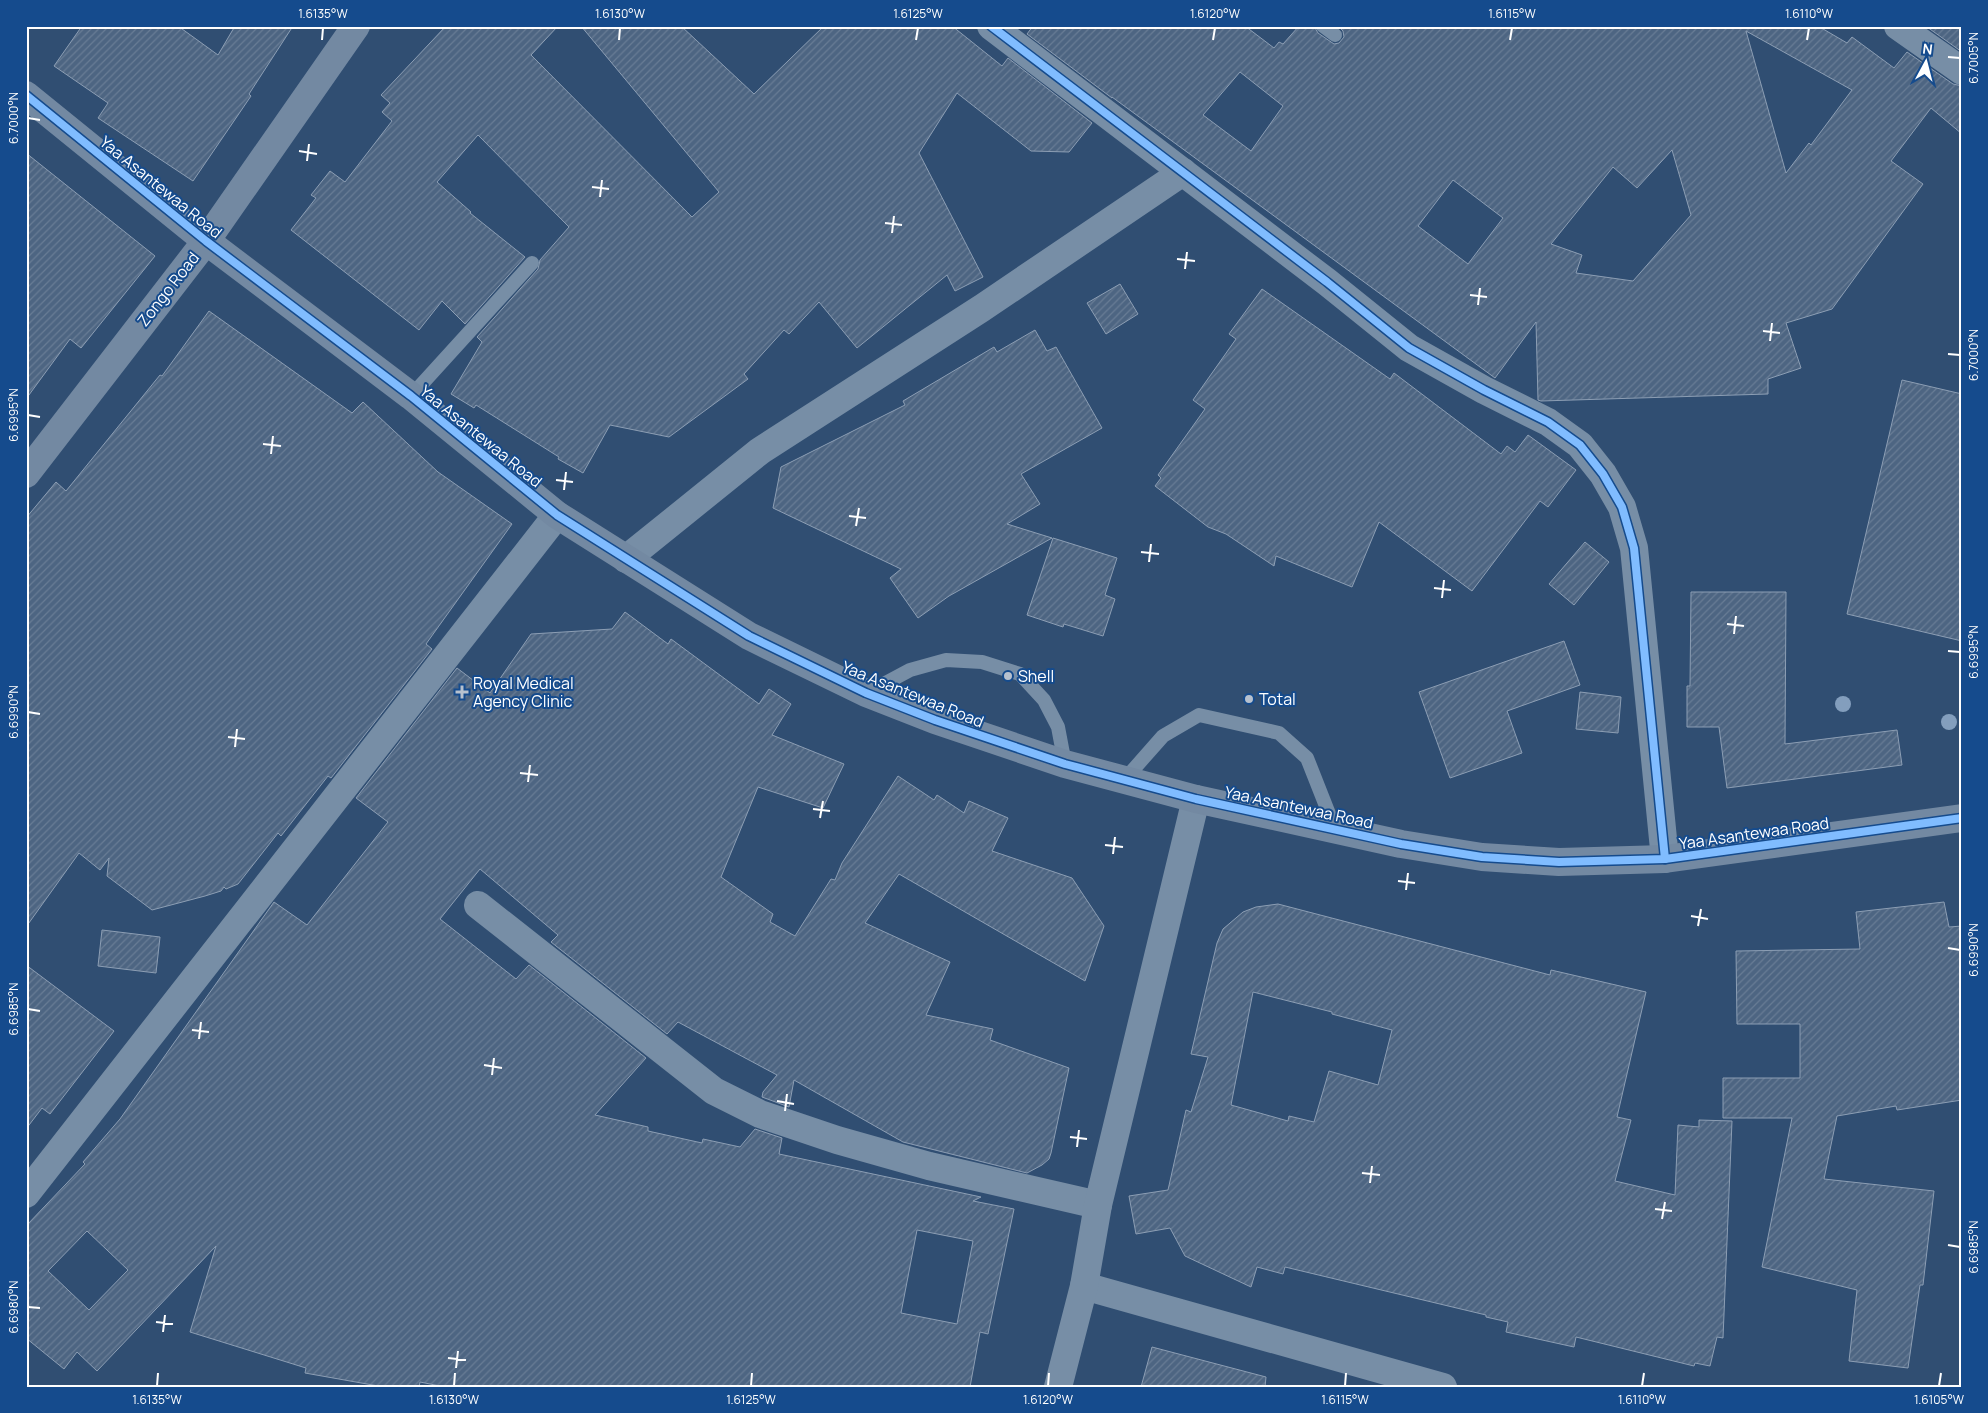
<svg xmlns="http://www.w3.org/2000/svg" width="1988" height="1413" font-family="Manrope,sans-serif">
<defs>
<pattern id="building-hatch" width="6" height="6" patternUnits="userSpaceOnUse" patternTransform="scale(1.25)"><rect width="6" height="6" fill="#4d6582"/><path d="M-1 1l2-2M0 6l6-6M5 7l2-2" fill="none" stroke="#687c95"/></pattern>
</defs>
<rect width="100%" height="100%" fill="#304e72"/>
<g fill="url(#building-hatch)" stroke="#8c9eb4" fill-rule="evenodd">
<path d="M82,26H178L218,55L235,26H293L249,94L251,96L193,181L98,118L108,103L54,66Z"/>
<path d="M446,26H558L531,55L692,217L719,192L581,26H681L754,94L824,26H952L1002,66L1008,58L1092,123L1069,152L1031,151L957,93L919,153L983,277L955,291L947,275L857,348L819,302L789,334L784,330L744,374L748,379L669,437L610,425L583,473L558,459L559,457L476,405L474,408L451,394L482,342L477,337L538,269L540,260L569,227L478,135L437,182L471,212L470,213L525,257L465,324L442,301L419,330L291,230L316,198L311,195L330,171L345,182L392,121L382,112L390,103L381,95Z"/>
<path d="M1033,26H1245L1274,48L1279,42L1283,44L1299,26H1314L1318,33L1334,44L1339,43L1344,37L1343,31L1338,26H1818L1847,43L1852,37L1894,68L1907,52L1953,84L1962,86V134L1931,108L1891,161L1923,184L1832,309L1786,323L1801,368L1768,379V394L1541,401L1538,400L1536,322L1495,378L1112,97V98L1027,34ZM1746,31L1852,90L1811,145L1809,143L1786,173ZM1240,72L1283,106L1251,151L1203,115ZM1672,150L1691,215L1633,281L1576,273L1582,255L1551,244L1613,167L1637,188ZM1453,180L1503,218L1468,264L1418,226Z"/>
<path d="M1928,26H1962V52L1927,27Z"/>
<path d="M26,153L155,256L81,348L70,339L26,399Z"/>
<path d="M1120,284L1138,314L1106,334L1087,303Z"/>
<path d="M1262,289L1390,379L1394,373L1501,454L1507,446L1515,452L1528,435L1576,470L1548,507L1540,501L1472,591L1379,522L1352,587L1276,556L1274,566L1226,534L1208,527L1155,486L1161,478L1158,475L1205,409L1193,400L1236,339L1229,334Z"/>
<path d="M209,311L352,413L363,402L438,472L512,524L426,644L432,649L331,778L328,776L281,836L278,833L238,884L226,889L224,887L221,891L205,896L152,910L107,876L109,858L100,870L79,853L26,927V518L56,482L66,491L160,375L162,376Z"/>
<path d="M1035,330L1047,351L1056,347L1102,428L1021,474L1040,504L1007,524L1052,538L949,596L918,618L890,578L901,569L773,508L781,467L905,405L903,401L994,347L997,352Z"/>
<path d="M1902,380L1962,394V641L1847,614Z"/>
<path d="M1053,538L1117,558L1105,595L1115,599L1103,636L1064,624L1063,627L1027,615Z"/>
<path d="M1585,542L1609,562L1574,605L1549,584Z"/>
<path d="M1691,592H1786L1785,744L1897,730L1902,765L1727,788L1719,727H1687V686H1690Z"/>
<path d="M625,612L668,644L671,639L759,704L769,689L791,704L772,735L844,764L823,808L758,787L721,877L773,914L770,922L795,936L831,879L835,880L842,863L898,776L934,800L937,795L964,813L969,801L1008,818L992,851L1072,878L1104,926L1085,981L899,874L865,923L950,962L926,1015L993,1029L990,1040L1069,1068L1051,1153L1049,1159L1042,1165L1027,1173L903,1142L794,1080L789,1107L762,1097L763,1092L777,1075L678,1022L667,1034L551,942L558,935L480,869L440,919L516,979L529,965L646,1058L595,1115L648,1127V1131L702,1143L703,1139L740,1147L755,1129L782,1138L779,1154L981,1197L973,1201L1014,1209L988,1334L980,1332L970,1387H445L420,1382L419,1387H384L305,1373L306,1368L190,1332L216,1246L97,1371L77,1352L64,1369L26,1338V1226L85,1164L83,1162L120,1119L274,902L307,925L388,822L356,798L457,668L490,693L531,634L612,629ZM917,1230L973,1241L957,1324L901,1313ZM87,1231L128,1270L89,1310L48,1271Z"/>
<path d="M1564,641L1580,685L1507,711L1522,753L1450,778L1419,692Z"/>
<path d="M1580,692L1621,697L1618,733L1576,729Z"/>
<path d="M1944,902L1949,927L1962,926V1100L1897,1110L1896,1106L1837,1116L1824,1179L1934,1191L1923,1285H1920L1908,1368L1849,1361L1857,1290L1762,1267L1792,1118H1723V1078H1800V1024H1737L1736,951L1860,949L1856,912Z"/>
<path d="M1278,904L1550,975L1551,970L1646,992L1617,1117L1631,1120L1615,1181L1675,1195L1678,1125L1699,1127V1120L1732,1121L1723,1338L1717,1337L1710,1366L1695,1363L1694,1366L1576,1337L1574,1347L1506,1332L1508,1322L1486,1317V1315L1285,1267L1283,1274L1257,1267L1251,1287L1185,1256L1170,1228L1136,1234L1129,1196L1168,1190L1186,1110L1191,1112L1208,1057L1191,1054L1217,943L1223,929L1243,912L1256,907ZM1253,992L1332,1012V1014L1392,1030L1378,1085L1329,1071L1314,1122L1289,1116L1288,1121L1231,1105Z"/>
<path d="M102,930L160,937L156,973L98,966Z"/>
<path d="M26,965L114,1031L50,1114L42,1108L26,1129Z"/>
<path d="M1152,1347L1266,1377L1265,1387H1141Z"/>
</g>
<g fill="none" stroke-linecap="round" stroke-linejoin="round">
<g stroke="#778ea6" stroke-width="14">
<path d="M1323,26L1335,35"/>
<path d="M411,396L532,263"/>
<path d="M867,693L910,670L946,660L982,662L1020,674L1044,700L1058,727L1065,764"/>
<path d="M1125,779L1163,736L1199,715L1279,733L1307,758L1335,829"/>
</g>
<g stroke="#778ea6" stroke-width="28">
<path d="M991,26L1327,282L1409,348L1484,390L1548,422L1580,445L1603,474L1622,507L1634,548L1665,859"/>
<path d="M1898,26L1962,71"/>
<path d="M626,559L760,451L982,308L1183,172"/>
<path d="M478,905L714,1091L760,1114L837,1140L929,1166L1098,1205"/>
<path d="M26,1194L557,515"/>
<path d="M1084,1286L1443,1387"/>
<path d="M1058,1387L1084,1286L1098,1205L1196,799"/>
</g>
<g stroke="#7389a2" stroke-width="28">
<path d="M26,95L206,241L411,396L557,515L749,636L866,693L935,720L1065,764L1196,799L1401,844L1482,857L1559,862L1665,859L1962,818"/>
<path d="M26,474L206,241L356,26"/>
</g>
<g stroke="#154b8d" stroke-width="11">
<g id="cycleway">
<path d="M991,26L1327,282L1409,348L1484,390L1548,422L1580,445L1603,474L1622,507L1634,548L1665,859"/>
<path d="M26,95L206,241L411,396L557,515L749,636L866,693L935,720L1065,764L1196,799L1401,844L1482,857L1559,862L1665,859L1962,818"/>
</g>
</g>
<use href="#cycleway" stroke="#80bcff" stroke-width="8"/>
</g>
<g fill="#839ebd">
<circle cx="1843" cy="704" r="8"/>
<circle cx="1949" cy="722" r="8"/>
</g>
<path fill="none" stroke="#fff" stroke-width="2" d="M322,40L323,28M619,40L620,28M916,40L918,28M1213,40L1215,28M1510,40L1512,28M1807,40L1809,28M1948,57L1960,58M28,118L40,120M299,151L317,154M307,161L309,144M592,187L609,189M600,197L602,180M885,223L902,225M892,233L894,216M1177,259L1195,261M1185,269L1187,252M1470,295L1487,297M1478,305L1480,288M1763,331L1780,333M1770,341L1772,323M1948,354L1960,355M28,415L40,417M263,444L281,446M271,454L273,436M556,480L573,482M564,490L566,472M849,516L866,518M856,526L859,508M1141,552L1159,554M1149,562L1151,544M1434,588L1451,590M1442,598L1444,580M1727,624L1744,626M1734,634L1736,616M1948,651L1960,652M28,712L40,714M228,737L245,739M235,747L237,729M520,773L538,775M528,782L530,765M813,809L830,811M820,818L823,801M1105,845L1123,847M1113,854L1115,837M1398,881L1415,883M1406,890L1408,873M1691,916L1708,919M1698,926L1701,909M1948,948L1960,950M28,1009L40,1011M192,1030L209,1032M199,1039L201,1022M484,1065L502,1068M492,1075L494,1058M777,1101L794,1104M785,1111L787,1094M1070,1137L1087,1139M1077,1147L1079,1130M1362,1173L1380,1175M1370,1183L1372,1166M1655,1209L1672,1211M1662,1219L1665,1202M1948,1245L1960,1247M28,1307L40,1308M156,1322L173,1324M163,1332L165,1315M448,1358L466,1360M456,1368L458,1351M157,1386L158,1373M454,1386L455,1373M751,1386L752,1373M1048,1386L1049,1373M1345,1386L1346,1373M1642,1386L1644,1373M1939,1386L1941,1373"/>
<g fill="#b7c1ce" stroke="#154b8d" stroke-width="2">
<circle cx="1008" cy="676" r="5"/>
<path d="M459.5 684.5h5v5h5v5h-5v5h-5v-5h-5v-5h5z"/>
<circle cx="1249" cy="699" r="5"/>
</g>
<g text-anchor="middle" stroke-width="4" stroke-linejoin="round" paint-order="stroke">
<g font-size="16" fill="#fff" stroke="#154b8d">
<text transform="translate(161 187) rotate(39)" y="6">Yaa Asantewaa Road</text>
<text transform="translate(168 289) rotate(-52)" y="6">Zongo Road</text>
<text transform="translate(481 436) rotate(39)" y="6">Yaa Asantewaa Road</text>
<text transform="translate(913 694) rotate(22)" y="6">Yaa Asantewaa Road</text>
<text transform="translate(1299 807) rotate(12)" y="6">Yaa Asantewaa Road</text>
<text transform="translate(1754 833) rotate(-8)" y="6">Yaa Asantewaa Road</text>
</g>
<g font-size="16" fill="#fff" stroke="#154b8d" text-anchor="start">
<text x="1018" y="682">Shell</text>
<text x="473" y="689">Royal Medical<tspan x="473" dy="18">Agency Clinic</tspan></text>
<text x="1259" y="705">Total</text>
</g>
</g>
<rect width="1988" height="1413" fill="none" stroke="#154b8d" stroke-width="55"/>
<g transform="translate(1926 62) rotate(7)" stroke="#154b8d" stroke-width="4" paint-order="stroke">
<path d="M0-4L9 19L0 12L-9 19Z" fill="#ffffff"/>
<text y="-8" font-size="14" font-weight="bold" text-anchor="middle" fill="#ffffff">N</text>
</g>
<rect x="28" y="28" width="1932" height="1358" fill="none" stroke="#fff" stroke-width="2"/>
<g font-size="12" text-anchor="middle" fill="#fff">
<text x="323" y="18">1.6135°W</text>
<text x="620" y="18">1.6130°W</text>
<text x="918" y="18">1.6125°W</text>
<text x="1215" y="18">1.6120°W</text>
<text x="1512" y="18">1.6115°W</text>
<text x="1809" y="18">1.6110°W</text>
<text transform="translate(1974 58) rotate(-90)" y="4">6.7005°N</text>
<text transform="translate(14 118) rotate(-90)" y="4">6.7000°N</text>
<text transform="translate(1974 355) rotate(-90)" y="4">6.7000°N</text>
<text transform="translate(14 415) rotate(-90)" y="4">6.6995°N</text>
<text transform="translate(1974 652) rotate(-90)" y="4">6.6995°N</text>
<text transform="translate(14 712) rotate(-90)" y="4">6.6990°N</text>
<text transform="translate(1974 950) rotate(-90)" y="4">6.6990°N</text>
<text transform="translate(14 1009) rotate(-90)" y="4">6.6985°N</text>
<text transform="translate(1974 1247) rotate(-90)" y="4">6.6985°N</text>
<text transform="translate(14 1307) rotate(-90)" y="4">6.6980°N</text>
<text x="157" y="1404">1.6135°W</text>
<text x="454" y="1404">1.6130°W</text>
<text x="751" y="1404">1.6125°W</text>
<text x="1048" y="1404">1.6120°W</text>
<text x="1345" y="1404">1.6115°W</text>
<text x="1642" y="1404">1.6110°W</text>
<text x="1939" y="1404">1.6105°W</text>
</g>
</svg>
